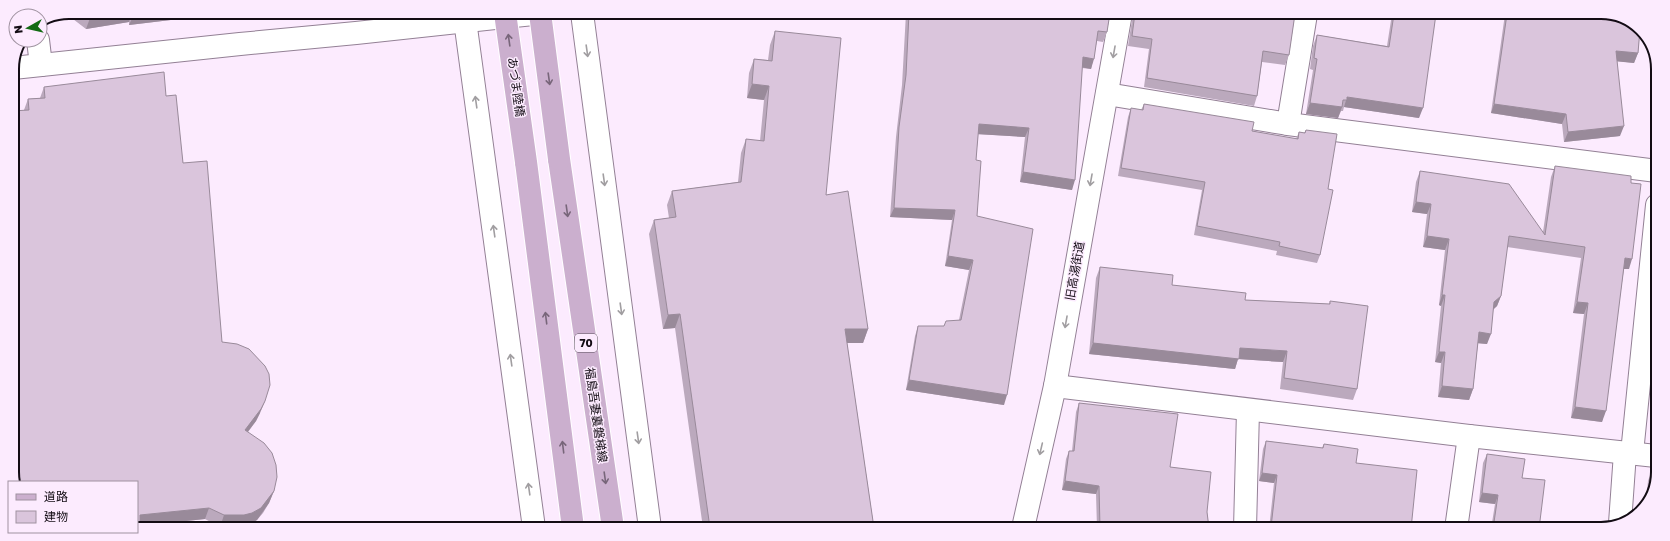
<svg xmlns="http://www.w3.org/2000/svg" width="1670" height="541" font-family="'Golos Text','Noto Sans JP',sans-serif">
<rect width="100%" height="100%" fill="#fcebfe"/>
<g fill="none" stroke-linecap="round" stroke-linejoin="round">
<g stroke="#938095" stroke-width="24">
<g id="minor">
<path d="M464,13L534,528"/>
<path d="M582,13L650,528"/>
<path d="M38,40L41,65"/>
<path d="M13,68L240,44L356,33L543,13"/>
<path d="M1107,94L1288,124L1657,171"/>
<path d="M1288,124L1306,14"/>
<path d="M1055,386L1469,436L1656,456"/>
<path d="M1632,453L1657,205"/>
<path d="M1620,523L1625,453"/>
<path d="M1023,528L1055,386L1121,13"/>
<path d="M1245,529L1248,410"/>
<path d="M1456,529L1469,436"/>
</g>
</g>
<g stroke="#fff" stroke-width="24">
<g id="major">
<path d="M559,159L613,528"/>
<path d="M526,162L573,528"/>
</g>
</g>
<use href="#minor" stroke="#fff" stroke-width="22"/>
<use href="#major" stroke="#cbafce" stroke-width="22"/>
<g stroke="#fff" stroke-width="24" stroke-linecap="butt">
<g id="major-bridge">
<path d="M505,13L526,162"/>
<path d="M540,13L559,159"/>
</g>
</g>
<use href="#major-bridge" stroke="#cbafce" stroke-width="22"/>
</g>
<g fill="#bba9bd">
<path d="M72,12H206L204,16L129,25V22L86,29L73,19Z"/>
<path d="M906,13H1110L1107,32L1103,42L1097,41L1091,69L1082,68L1072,190L1020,182L1025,137L978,134L976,160L977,216L1004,405L906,390L915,336L918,326H944L959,320L969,270L945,266L952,220L890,217L896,137L902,85Z"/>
<path d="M1133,13L1295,14L1289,55L1285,65L1262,62L1257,96L1254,106L1144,87L1149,49L1128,46Z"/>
<path d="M1392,14H1436L1419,118L1344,107L1343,111H1341L1338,118L1306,114L1313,70L1310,69L1313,46L1317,35L1387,46Z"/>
<path d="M1505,14H1616L1644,31H1640L1638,53L1634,63L1617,61L1620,136L1564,142L1562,124L1491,113Z"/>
<path d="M775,31L868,329L863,343H847L874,528H703L675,328L663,329L649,234L654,220L669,218L667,205L672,191L738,182L741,153L746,139L760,141L764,100L747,98L749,73L754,59L768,60L770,45Z"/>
<path d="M44,87L166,96L183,163L222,342L260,413L256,421L248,432L274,491L269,503L263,513L257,520L248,525L239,527H220L205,519L139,526L24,110L28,99L40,98Z"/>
<path d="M1144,104L1252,131L1296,139L1299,132L1304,133L1306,130L1328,189L1320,255L1317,263L1276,255L1277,251L1194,235L1202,190L1118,176L1128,117L1131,108L1141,110Z"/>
<path d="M1555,166L1629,269H1624L1602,422L1571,418L1584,314L1573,313L1581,258L1507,247L1501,296L1497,306L1493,310L1487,344L1478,343L1473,389L1469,400L1438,397L1441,363L1435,362L1441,306L1439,305L1445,250L1423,247L1427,214L1412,212L1416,182L1420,171L1543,232L1551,177Z"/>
<path d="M1100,267L1172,285L1245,300L1329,304L1330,301L1357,389L1353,400L1280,389L1283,362L1238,359L1235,369L1089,354L1096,278Z"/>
<path d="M1079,403L1170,467L1207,512L1209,528H1097L1096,494L1062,490L1066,459L1069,451H1072L1076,412Z"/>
<path d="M1266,441L1322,448L1324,444L1356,463L1411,529H1269L1274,483L1259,481L1263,449Z"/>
<path d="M1487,454L1522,478L1539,529H1491L1495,504L1479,502L1483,463Z"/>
<path d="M1651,472L1656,487L1646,502L1648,481Z"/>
</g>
<g fill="#998a9a">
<path d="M122,12H132L129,22L86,29L90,18Z"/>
<path d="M147,12H206L204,16L129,25L134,14Z"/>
<path d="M1616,51L1638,53L1634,63L1613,61Z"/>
<path d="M1083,57L1094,59L1091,69L1080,67Z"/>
<path d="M752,84L769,86L764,100L747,98Z"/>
<path d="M1347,97L1423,108L1419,118L1344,107Z"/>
<path d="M1310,103L1342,107L1338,118L1306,114Z"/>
<path d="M1494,104L1566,114L1562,124L1491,113Z"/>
<path d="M979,124L1029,128L1025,137L975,134Z"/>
<path d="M1624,126L1620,136L1564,142L1568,132Z"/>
<path d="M1023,172L1075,180L1072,190L1020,182Z"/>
<path d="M1416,202L1431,204L1427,214L1412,212Z"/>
<path d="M894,208L955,210L952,220L890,217Z"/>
<path d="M1427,236L1449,239L1445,250L1423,247Z"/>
<path d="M948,256L973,260L969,270L945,266Z"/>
<path d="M1625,258L1632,259L1629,269H1621Z"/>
<path d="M1442,295H1445L1441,306L1439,305Z"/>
<path d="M1501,296L1497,306L1490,312L1494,302Z"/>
<path d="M1577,302L1588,303L1584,314L1573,313Z"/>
<path d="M680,314L675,328L663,329L668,315Z"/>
<path d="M845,329H868L863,343H840Z"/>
<path d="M1479,332L1491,334L1487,344L1475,343Z"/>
<path d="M1093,343L1240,348L1287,351L1283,362L1238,359L1235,369L1089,354Z"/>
<path d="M1439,352H1445L1441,363L1435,362Z"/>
<path d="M909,380L1007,395L1004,405L906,390Z"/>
<path d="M1442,386L1473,389L1469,400L1438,397Z"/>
<path d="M265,401L260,413L256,421L240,442L245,430Z"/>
<path d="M1575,407L1606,411L1602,422L1571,418Z"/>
<path d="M1262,473L1277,475L1274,483L1259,481Z"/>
<path d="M1065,481L1099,486L1096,494L1062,490Z"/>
<path d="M274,491L269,503L257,520L248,525L239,527H220L224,515Z"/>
<path d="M1482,493L1498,495L1495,504L1479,502Z"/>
<path d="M209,508L205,519L139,526V527H137V522L140,515Z"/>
<path d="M1271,527H1276L1275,529H1271Z"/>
</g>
<g fill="#dac5dc" stroke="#998a9a">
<path d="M83,12H122L90,18Z"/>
<path d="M133,12H147L134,14Z"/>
<path d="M909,13H1110L1107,32L1098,31L1094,59L1083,57L1075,180L1023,172L1029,128L979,124L976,160L981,161L977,216L1033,229L1007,395L909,380L918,326H944L946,321L961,320L973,260L948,256L955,210L894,208L899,127L906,75Z"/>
<path d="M1135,13L1295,14L1289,55L1263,51L1257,96L1147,78L1152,39L1132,36Z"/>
<path d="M1394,14H1436L1423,108L1347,97V100H1343L1342,107L1310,103L1317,59L1314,58L1317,35L1389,47Z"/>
<path d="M1507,14H1616L1640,29L1638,53L1616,51L1624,126L1568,132L1566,114L1494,104Z"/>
<path d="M775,31L841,38L826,195L848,191L868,329H845L874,528H710L680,314L668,315L654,220L676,217L672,191L741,182L746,139L764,141L769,86L752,84L754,59L772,61Z"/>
<path d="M164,72L166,96L176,95L183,163L207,161L222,342L237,344L249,349L265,366L269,374L270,385L265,401L261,409L245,430L264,443L272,453L276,465L277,477L274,491L261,508L252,513L244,515H224L209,508L140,515V522H137V482H15L12,476V111L29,110L28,99L45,98L44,87Z"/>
<path d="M1144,104L1254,122L1252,131L1298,139L1299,132L1305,133L1306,130L1337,134L1328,189L1333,190L1320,255L1279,246L1280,242L1197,226L1205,182L1121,168L1131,108L1143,110Z"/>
<path d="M1555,166L1631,176V183L1641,184L1632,259L1625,258L1606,411L1575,407L1588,303L1577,302L1585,247L1509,236L1501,296L1494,302L1491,334L1479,332L1473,389L1442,386L1445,352H1439L1445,295H1442L1449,239L1427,236L1431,204L1416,202L1420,171L1509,184L1545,235Z"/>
<path d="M1100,267L1173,275L1172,285L1246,293L1245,300L1330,304V301L1368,306L1357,389L1284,378L1287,351L1240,348L1239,359L1093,343Z"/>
<path d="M1079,403L1178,414L1170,467L1211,472L1207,512L1209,528H1100L1099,486L1065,481L1069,451H1074Z"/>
<path d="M1266,441L1323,448L1324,444L1358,449L1356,463L1417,470L1411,529H1276V527H1271L1277,475L1262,473Z"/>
<path d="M1487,454L1525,459L1522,478L1545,480L1539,529H1493L1498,495L1482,493Z"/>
<path d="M1656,468V487L1648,498L1651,472Z"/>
<path d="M1064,526L1075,528H1063Z"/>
</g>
<defs><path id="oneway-shaft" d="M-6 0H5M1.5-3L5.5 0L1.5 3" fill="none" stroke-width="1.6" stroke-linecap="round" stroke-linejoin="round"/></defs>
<g stroke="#78667a">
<use href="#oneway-shaft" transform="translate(509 40) rotate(-98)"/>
<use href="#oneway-shaft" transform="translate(549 79) rotate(82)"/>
<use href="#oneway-shaft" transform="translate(567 211) rotate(82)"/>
<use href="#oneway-shaft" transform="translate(546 318) rotate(-97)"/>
<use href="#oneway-shaft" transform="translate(563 447) rotate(-97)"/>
<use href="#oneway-shaft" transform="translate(605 478) rotate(82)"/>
</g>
<g stroke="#a19ea1">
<use href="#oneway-shaft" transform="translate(587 51) rotate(82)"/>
<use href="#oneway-shaft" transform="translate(1114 52) rotate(100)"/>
<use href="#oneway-shaft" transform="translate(476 102) rotate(-98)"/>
<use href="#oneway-shaft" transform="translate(604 180) rotate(82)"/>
<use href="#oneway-shaft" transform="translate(1091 180) rotate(100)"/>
<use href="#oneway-shaft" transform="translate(494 231) rotate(-98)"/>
<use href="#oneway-shaft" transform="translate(621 309) rotate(82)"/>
<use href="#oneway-shaft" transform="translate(1066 322) rotate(100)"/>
<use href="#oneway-shaft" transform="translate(511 360) rotate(-98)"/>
<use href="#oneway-shaft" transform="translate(638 438) rotate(82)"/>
<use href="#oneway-shaft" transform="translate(1041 449) rotate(103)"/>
<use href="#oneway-shaft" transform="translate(529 489) rotate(-98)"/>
</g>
<g text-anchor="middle" stroke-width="3" stroke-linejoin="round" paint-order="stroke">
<rect fill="#fcebfe" stroke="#594f5a" stroke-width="1" x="575" y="334" width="22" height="18" rx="3"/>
<g font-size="11" font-weight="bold" fill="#130c14">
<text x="586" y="347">70</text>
</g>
<g font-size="12" fill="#130c14" stroke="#fcebfe">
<text transform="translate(516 87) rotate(82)" y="4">あづま陸橋</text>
<text transform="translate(1075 271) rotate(-80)" y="4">旧高湯街道</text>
<text transform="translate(596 415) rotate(82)" y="4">福島吾妻裏磐梯線</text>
</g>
</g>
<path d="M0 0H1670V541H0ZM69 19H1601A50 50 0 0 1 1651 69V472A50 50 0 0 1 1601 522H69A50 50 0 0 1 19 472V69A50 50 0 0 1 69 19Z" fill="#fcebfe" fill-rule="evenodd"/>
<path fill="none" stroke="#130c14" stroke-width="2" d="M69 19H1601A50 50 0 0 1 1651 69V472A50 50 0 0 1 1601 522H69A50 50 0 0 1 19 472V69A50 50 0 0 1 69 19Z"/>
<rect x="8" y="481" width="130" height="52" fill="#fcebfe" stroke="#9f92a0"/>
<rect x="16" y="494" width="20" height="6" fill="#cbafce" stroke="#9f92a0"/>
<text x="44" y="501" font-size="12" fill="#130c14">道路</text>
<rect x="16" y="511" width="20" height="12" fill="#dac5dc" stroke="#9f92a0"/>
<text x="44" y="521" font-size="12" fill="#130c14">建物</text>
<g transform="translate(28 28) rotate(262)"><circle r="19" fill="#fcebfe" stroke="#9f92a0"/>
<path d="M0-3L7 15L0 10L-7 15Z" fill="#126b13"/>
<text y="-6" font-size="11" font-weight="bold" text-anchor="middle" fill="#130c14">N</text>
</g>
</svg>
